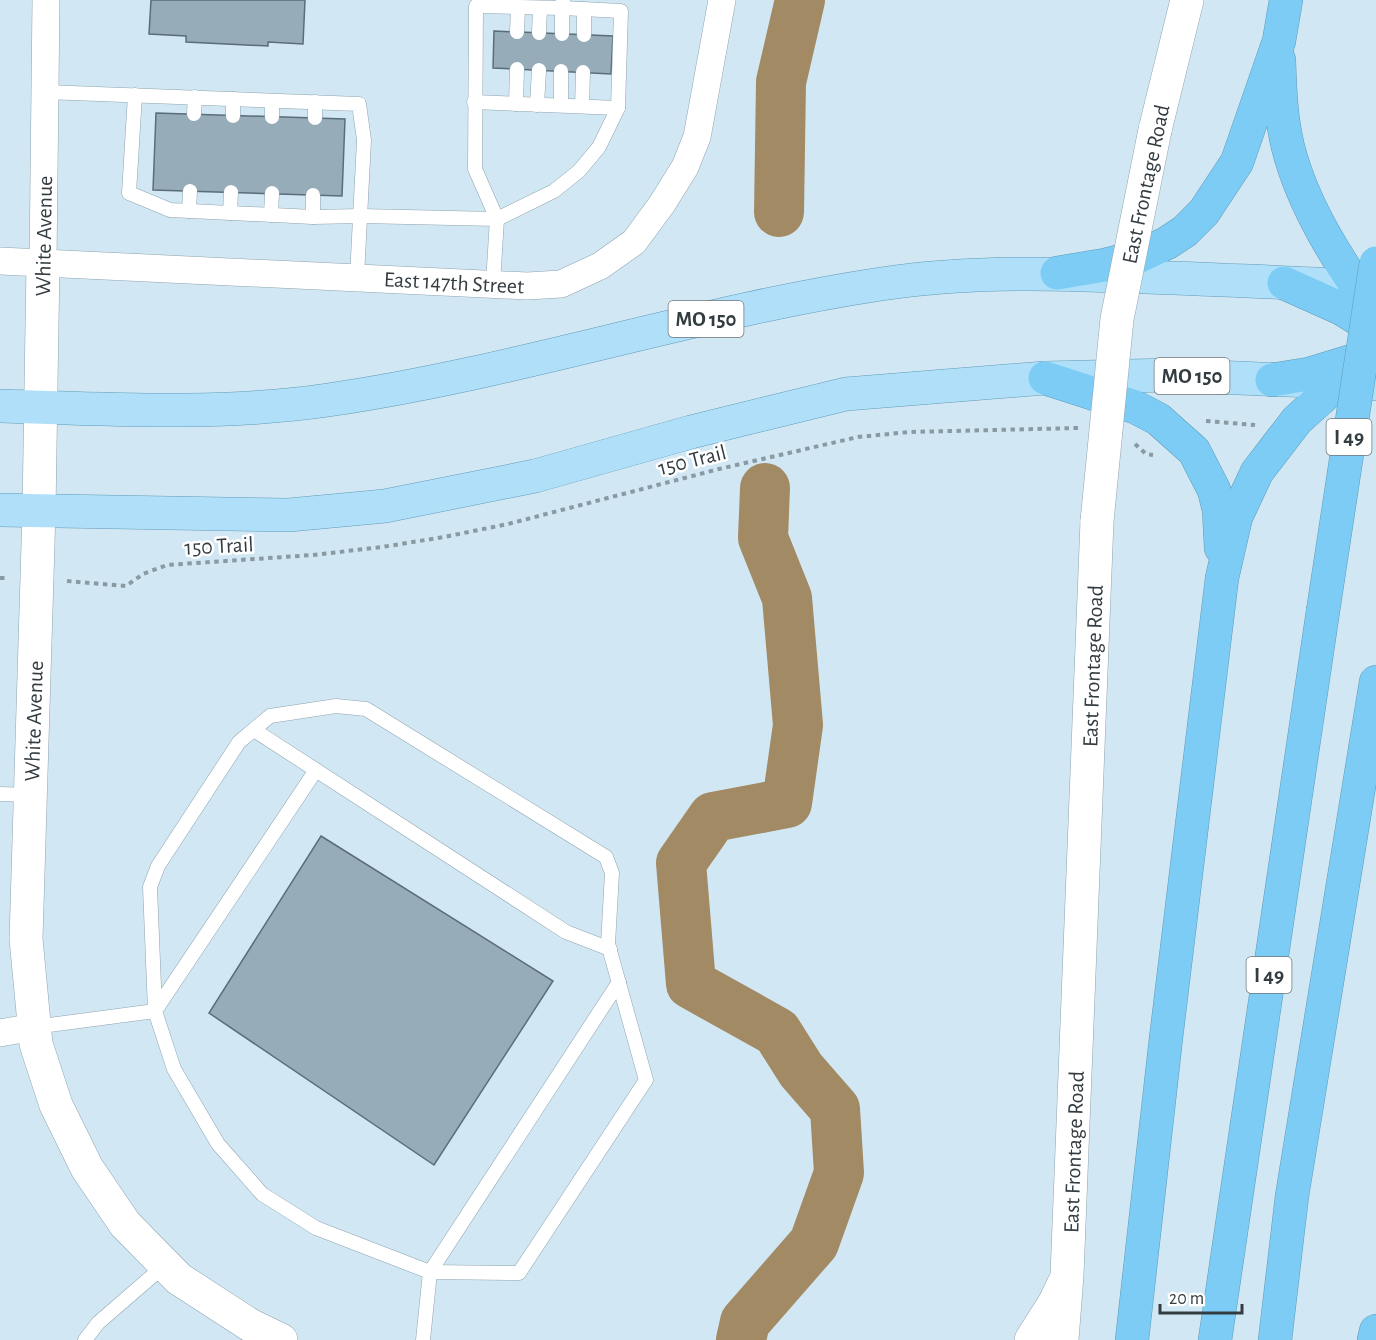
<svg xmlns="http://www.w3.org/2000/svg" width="1376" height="1340" font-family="'Alegreya Sans',sans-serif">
<rect width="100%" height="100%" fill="#d1e8f4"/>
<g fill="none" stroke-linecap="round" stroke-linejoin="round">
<g stroke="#a28a65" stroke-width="50">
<path d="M779,212L781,82L800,0"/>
<path d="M741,1340L745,1322L814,1243L839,1173L835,1109L801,1070L777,1032L691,984L681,863L713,817L787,803L798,725L787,598L763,538L765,488"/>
</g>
</g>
<g fill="#96acb8" stroke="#5a6e79" stroke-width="1.5">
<path d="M151,0H305L303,44L268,42V46L186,42V36L149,34Z"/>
<path d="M494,31L613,36L611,74L493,68Z"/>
<path d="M156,113L345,119L342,196L153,190Z"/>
<path d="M321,836L553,981L434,1165L209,1013Z"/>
</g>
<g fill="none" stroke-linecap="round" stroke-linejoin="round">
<g stroke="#8ea3af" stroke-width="15">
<g id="service">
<path d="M517,32L518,7"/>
<path d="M539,33L540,8"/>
<path d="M584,35V9"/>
<path d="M45,92L359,104L364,140L357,277"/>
<path d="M135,95L129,193L170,210L313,217L360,216L497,219L554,191L579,171L599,147L618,108L621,11L562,8V34"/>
<path d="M474,102L618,108"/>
<path d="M516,104L517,69"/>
<path d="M537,105L539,70"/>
<path d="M561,105V71"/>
<path d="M582,106L583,72"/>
<path d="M194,114L195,97"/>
<path d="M233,116V99"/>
<path d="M272,117V101"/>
<path d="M315,118V102"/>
<path d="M189,211L190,191"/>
<path d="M230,213L231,192"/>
<path d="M271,215L272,193"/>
<path d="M313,217V195"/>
<path d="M493,283L497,219L475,169L476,6L562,8L563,0"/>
<path d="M254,730L566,932L610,949"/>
<path d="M316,770L155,1011L174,1069L218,1144L262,1194L316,1228L430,1272L619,982"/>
<path d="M0,794L31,795"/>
<path d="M34,1027L155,1011L150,887L158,866L239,742L270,716L336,706L366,709L606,857L612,873L608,944L646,1080L519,1273L430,1272L423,1340"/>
<path d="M85,1340L98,1323L165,1265"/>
</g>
</g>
<g stroke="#8ea3af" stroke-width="28">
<g id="minor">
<path d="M0,261L527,286L561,284L600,266L634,242L662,204L685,167L697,137L722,0"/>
<path d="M43,263L46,0"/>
<path d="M0,1033L34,1027"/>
</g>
</g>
<g stroke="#8ea3af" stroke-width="34">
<g id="tertiary">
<path d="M1155,130L1187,0"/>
<path d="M43,263L39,511L26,939L36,1044L56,1105L87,1168L125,1224L179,1279L250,1325L281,1340"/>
<path d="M1031,1340L1055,1302L1063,1285"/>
<path d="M1062,1340L1067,1275L1097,521"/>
</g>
</g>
<g stroke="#629ab6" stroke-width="34">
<g id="primary">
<path d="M0,406C109,409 219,416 328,400C515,373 695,312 881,284C978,269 1076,274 1174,278C1241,281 1309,283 1376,287"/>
<path d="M0,510L289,515L385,506L535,476L691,432L846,394L1045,378L1171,375L1376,384"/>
</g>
</g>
<g stroke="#629ab6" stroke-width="34">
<g id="motorway">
<path d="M1279,60C1280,89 1281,119 1288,147C1303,207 1340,264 1376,314"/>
<path d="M1057,273L1105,265L1140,256L1167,243L1185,231L1204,212L1237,162L1279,41L1286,0"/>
<path d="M1284,283L1342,309L1376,330"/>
<path d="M1045,378L1135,407L1158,419L1194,451L1214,490L1219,510L1221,548"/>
<path d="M1272,380L1309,374L1358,359"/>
<path d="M1132,1340L1166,1038L1222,578L1236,517L1257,472L1297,420L1338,383L1376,359"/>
<path d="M1215,1340L1323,611"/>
<path d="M1275,1340L1292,1196L1376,682"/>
<path d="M1374,1340L1376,1331"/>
</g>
</g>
<g stroke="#899aa3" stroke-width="4" stroke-dasharray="4.5 4.5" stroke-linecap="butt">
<path d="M1206,421L1255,425"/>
<path d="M1135,444L1146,454L1153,455"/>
<path d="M0,578H9"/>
<path d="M67,581L126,586L143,574L167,565L313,555L382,547L444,537L508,524L719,469L858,437L909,432L1078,428"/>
</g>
<use href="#service" stroke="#fff" stroke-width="14"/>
<use href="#minor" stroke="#fff" stroke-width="27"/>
<use href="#tertiary" stroke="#fff" stroke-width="33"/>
<use href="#primary" stroke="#b0e0f9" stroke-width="33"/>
<use href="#motorway" stroke="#7cccf5" stroke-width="33"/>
<g stroke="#8ea3af" stroke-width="34" stroke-linecap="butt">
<path id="tertiary-bridge" d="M1097,521L1117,319L1155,130"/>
</g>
<g stroke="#629ab6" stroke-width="34" stroke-linecap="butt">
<path id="motorway-bridge" d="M1323,611L1376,263"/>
</g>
<use href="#tertiary-bridge" stroke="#fff" stroke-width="33"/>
<use href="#motorway-bridge" stroke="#7cccf5" stroke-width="33"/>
</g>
<g text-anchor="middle" stroke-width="5" stroke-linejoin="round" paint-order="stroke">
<g fill="#fff" stroke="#70767a" stroke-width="1.5">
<rect x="668.5" y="301" width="75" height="36" rx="4.5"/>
<rect x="1154.5" y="358" width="75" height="36" rx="4.5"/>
<rect x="1326.5" y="419" width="45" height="36" rx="4.5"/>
<rect x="1246.5" y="957" width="45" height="36" rx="4.5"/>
</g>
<g font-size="21" font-weight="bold" fill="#333c41">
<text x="706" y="326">MO 150</text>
<text x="1192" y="383">MO 150</text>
<text x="1349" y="444">I 49</text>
<text x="1269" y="982">I 49</text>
</g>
<g font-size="22" fill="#333c41" stroke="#fff">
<text transform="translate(1145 184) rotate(-78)" y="8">East Frontage Road</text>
<text transform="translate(43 236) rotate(-89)" y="8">White Avenue</text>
<text transform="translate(454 282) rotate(3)" y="8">East 147th Street</text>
<text transform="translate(692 459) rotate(-14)" y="8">150 Trail</text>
<text transform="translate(219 545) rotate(-3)" y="8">150 Trail</text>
<text transform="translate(1092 666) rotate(-88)" y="8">East Frontage Road</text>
<text transform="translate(33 721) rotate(-88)" y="8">White Avenue</text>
<text transform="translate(1073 1152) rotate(-88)" y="8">East Frontage Road</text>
</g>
</g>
<path d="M1160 1304v9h82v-9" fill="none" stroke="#333c41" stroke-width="3"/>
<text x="1169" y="1304" font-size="18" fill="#333c41" stroke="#ffffff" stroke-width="4.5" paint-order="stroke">20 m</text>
</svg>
